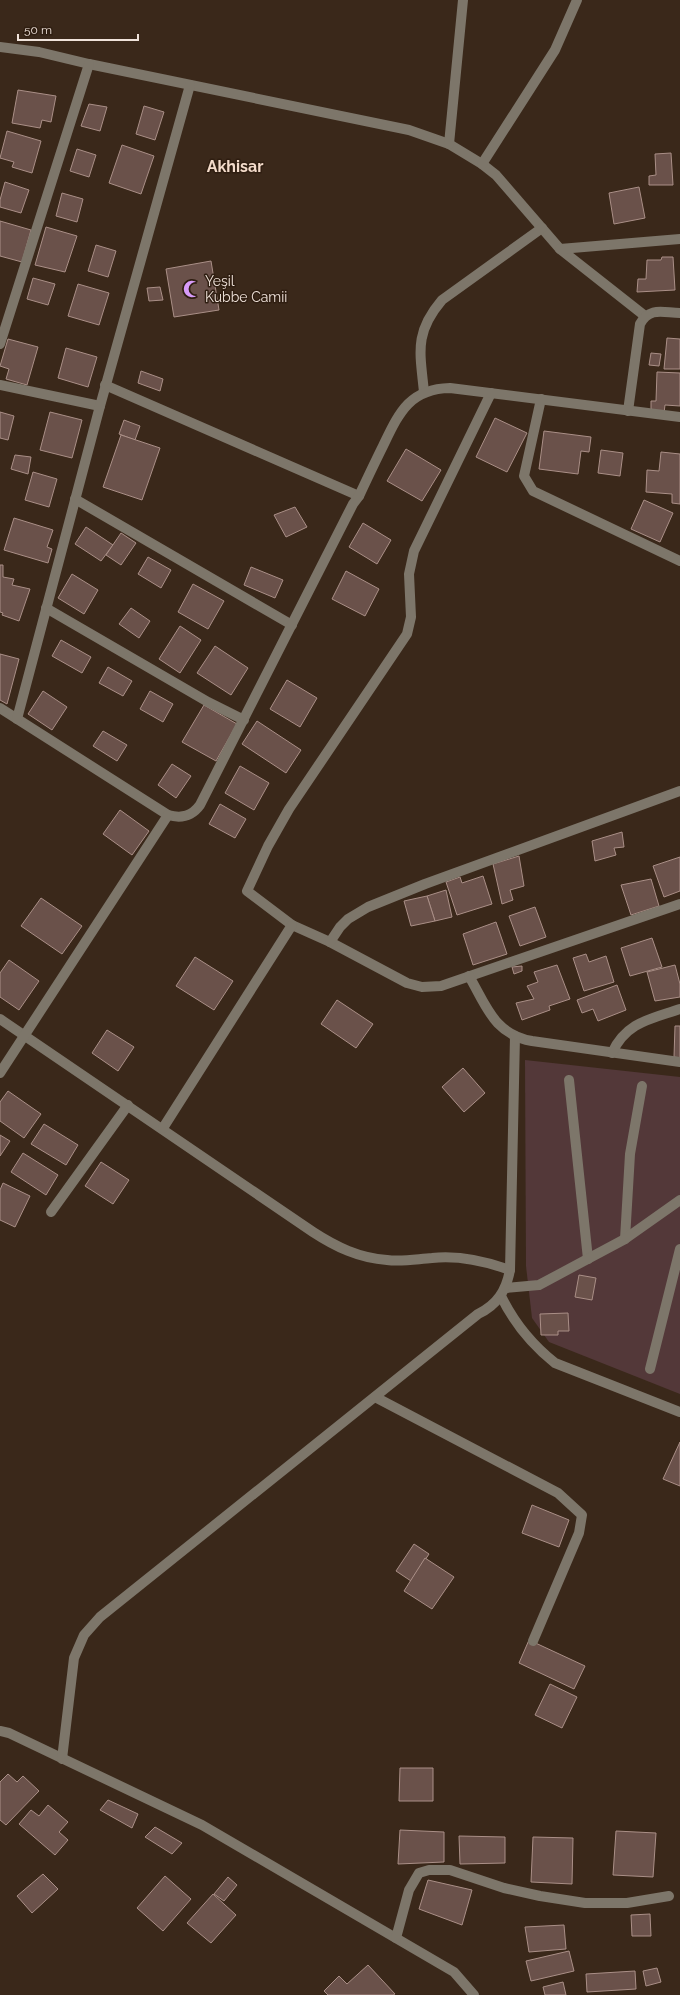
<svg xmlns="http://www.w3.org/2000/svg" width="680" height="1995" font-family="Raleway,sans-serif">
<rect width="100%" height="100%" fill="#3a281a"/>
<path fill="#533839" d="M525,1060L680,1077V1394L549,1342L532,1318L526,1266Z"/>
<g fill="#6a514a" stroke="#aa8f87">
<path d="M18,90L56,96L51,122L42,120L40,128L12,123Z"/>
<path d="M89,104L107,107L100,131L81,126Z"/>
<path d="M144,106L164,112L155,140L136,134Z"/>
<path d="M7,131L41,141L32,173L12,167L14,162L0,158Z"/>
<path d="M122,145L154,156L141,194L109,183Z"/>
<path d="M77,149L96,155L89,177L70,171Z"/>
<path d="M671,153L673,185H649V176L656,175L655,154Z"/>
<path d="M5,182L29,190L21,213L0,207V200Z"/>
<path d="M639,187L645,218L614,224L609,193Z"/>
<path d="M62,193L83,199L77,222L56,216Z"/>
<path d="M0,221L31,230L22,262L0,256Z"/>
<path d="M46,227L77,236L65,272L35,265Z"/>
<path d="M96,245L116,251L108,277L88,271Z"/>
<path d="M662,257H673L675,290L637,292L638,279H646L647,260H661Z"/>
<path d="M211,261L219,310L174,317L166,269Z"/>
<path d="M33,278L55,284L48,305L27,299Z"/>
<path d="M78,284L109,293L99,325L68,316Z"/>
<path d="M160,287L163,300L149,301L147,288Z"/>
<path d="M667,338L680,339V369H664Z"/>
<path d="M8,339L38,347L27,385L6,379L9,369L0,366Z"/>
<path d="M66,348L97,357L88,387L58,378Z"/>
<path d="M651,353L661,354L659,366L649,365Z"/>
<path d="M141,371L163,379L160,391L138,383Z"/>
<path d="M657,372L680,373V406L665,405L664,413L651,409V401H656Z"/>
<path d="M0,412L14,416L8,440L0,438Z"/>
<path d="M50,412L82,420L72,458L40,450Z"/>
<path d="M495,418L527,433L507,472L476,457Z"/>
<path d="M124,420L140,426L135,440L119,434Z"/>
<path d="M544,431L591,437L589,452L581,451L578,474L539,469Z"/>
<path d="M121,435L160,448L142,500L103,487Z"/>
<path d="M406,449L441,470L422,501L387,481Z"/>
<path d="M601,450L623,453L620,476L598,473Z"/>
<path d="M661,452L680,454V504L672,503V494L646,492L647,470L659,471Z"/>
<path d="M15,455L31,457L28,474L11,469Z"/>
<path d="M33,472L57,479L49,507L25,500Z"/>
<path d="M644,500L673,513L660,542L631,529Z"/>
<path d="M295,507L307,527L286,537L274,515Z"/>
<path d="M14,518L53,530L47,547L52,549L48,563L4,550Z"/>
<path d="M363,523L391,540L377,564L349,547Z"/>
<path d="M86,527L113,545L101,561L75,544Z"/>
<path d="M121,533L136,543L121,565L106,555Z"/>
<path d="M148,557L171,570L161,588L138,574Z"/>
<path d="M0,565H3V577L14,579L12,585L30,589L19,621L2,615L3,613L0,612Z"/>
<path d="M251,567L283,580L275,598L244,585Z"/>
<path d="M346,571L379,589L365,616L332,599Z"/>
<path d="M72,574L98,590L84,614L58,598Z"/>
<path d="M193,584L224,601L208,629L178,612Z"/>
<path d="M131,608L150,621L139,638L119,624Z"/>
<path d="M180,626L201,640L180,673L159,659Z"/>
<path d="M61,640L91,657L82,673L52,656Z"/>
<path d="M215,646L248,668L231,695L197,673Z"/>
<path d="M0,654L19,659L7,704L0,700Z"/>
<path d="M108,667L132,681L123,696L99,683Z"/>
<path d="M287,680L317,698L300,727L270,709Z"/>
<path d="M43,691L67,707L52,730L28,714Z"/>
<path d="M150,691L173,704L163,722L140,709Z"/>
<path d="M204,705L237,724L216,761L182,742Z"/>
<path d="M257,721L301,750L286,773L242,744Z"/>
<path d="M103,731L127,745L117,761L93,746Z"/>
<path d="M172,764L191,776L176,798L158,785Z"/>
<path d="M240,766L269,783L254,810L225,793Z"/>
<path d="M220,804L246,819L235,838L209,824Z"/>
<path d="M120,810L149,831L132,855L103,834Z"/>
<path d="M622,832L624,847L614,848L616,855L595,861L592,841Z"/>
<path d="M519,856L524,886L510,890L513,900L502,904L493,864Z"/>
<path d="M680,857V891L664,897L653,866Z"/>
<path d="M483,876L492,904L457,915L446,882L460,877L462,883Z"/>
<path d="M651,879L659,906L631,915L621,885Z"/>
<path d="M446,890L452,917L435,921L427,896Z"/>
<path d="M427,896L435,921L411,926L404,901Z"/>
<path d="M41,898L82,926L62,954L21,926Z"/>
<path d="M535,907L546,937L520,946L509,916Z"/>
<path d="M496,922L507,954L473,965L463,934Z"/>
<path d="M652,938L662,967L630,976L621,948Z"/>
<path d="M586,954L589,962L606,956L614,982L584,991L573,958Z"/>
<path d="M195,957L233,981L214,1010L176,986Z"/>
<path d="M9,960L39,981L19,1010L0,997V973Z"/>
<path d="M557,965L570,999L549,1006L550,1010L522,1020L516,1003L534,999L527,986L538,982L534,972Z"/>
<path d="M675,965L680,984V997L655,1001L647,972Z"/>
<path d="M522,966V971L514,974L512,967Z"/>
<path d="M617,985L626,1010L598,1021L593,1009L582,1013L577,1000Z"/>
<path d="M337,1000L373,1024L356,1048L321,1024Z"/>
<path d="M675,1026H680V1058L674,1057Z"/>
<path d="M107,1030L134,1047L118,1071L92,1053Z"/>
<path d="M463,1068L485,1093L464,1112L442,1087Z"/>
<path d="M8,1091L41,1114L24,1138L0,1121V1102Z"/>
<path d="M44,1124L78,1145L66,1165L31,1144Z"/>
<path d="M0,1135L10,1141L0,1156Z"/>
<path d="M23,1153L58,1175L46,1195L11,1172Z"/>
<path d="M101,1162L129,1180L113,1204L85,1186Z"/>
<path d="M3,1183L30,1196L15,1227L0,1220V1190Z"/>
<path d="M579,1275L596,1278L592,1300L575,1297Z"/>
<path d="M568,1313L569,1331H558V1335H541L540,1314Z"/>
<path d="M680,1442V1486L663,1479Z"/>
<path d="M532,1505L569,1520L559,1547L522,1533Z"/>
<path d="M414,1544L429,1554L411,1581L396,1571Z"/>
<path d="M425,1558L454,1577L432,1609L404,1591Z"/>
<path d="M529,1640L585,1666L574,1689L519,1663Z"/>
<path d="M550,1684L577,1697L562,1728L535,1715Z"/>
<path d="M400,1768H433V1801H399Z"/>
<path d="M8,1774L17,1782L23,1776L39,1791L6,1825L0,1820V1782Z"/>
<path d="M108,1800L138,1814L132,1828L100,1810Z"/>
<path d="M48,1805L68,1822L59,1832L68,1840L55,1855L19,1824L31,1810L39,1816Z"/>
<path d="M155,1827L182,1843L172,1854L145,1837Z"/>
<path d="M400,1830L444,1832V1862L398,1864Z"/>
<path d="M616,1831L656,1833L653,1877L613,1875Z"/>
<path d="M459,1836L505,1837V1863L460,1864Z"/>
<path d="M533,1837L573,1838L572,1884L531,1882Z"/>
<path d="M43,1874L58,1889L32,1913L17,1896Z"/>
<path d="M165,1876L191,1899L163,1931L137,1908Z"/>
<path d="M228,1877L237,1885L224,1901L214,1894Z"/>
<path d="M428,1880L472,1890L462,1925L419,1909Z"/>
<path d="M213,1894L236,1915L211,1943L187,1923Z"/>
<path d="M650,1914L651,1936H632L631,1915Z"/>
<path d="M564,1925L566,1949L529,1952L525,1927Z"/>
<path d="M569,1951L574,1971L531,1981L526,1961Z"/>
<path d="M368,1965L395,1994L393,1995H328L324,1991L339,1976L347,1984Z"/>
<path d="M657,1968L661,1982L646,1986L643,1971Z"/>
<path d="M635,1971L636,1989L587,1992L586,1974Z"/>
<path d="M563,1982L566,1995H545L543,1987Z"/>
</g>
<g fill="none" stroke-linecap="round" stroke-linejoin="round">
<g stroke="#7d766a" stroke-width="10">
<path d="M0,47L39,52L89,64L409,130L449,144L482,164L496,175L560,249L645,316"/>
<path d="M449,144L463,0"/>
<path d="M482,164L555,50L577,0"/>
<path d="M560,249L680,239"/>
<path d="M0,344L89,64"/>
<path d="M0,385L100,406"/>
<path d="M105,385L359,496"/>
<path d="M424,392C420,352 414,333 442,300L542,228"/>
<path d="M491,393L414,551L409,574L411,617L407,634L289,809L268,846L247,891L292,925L330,942L407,983L422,987L441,986L680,904"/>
<path d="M541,399L524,476L533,491L680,561"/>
<path d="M628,411L640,324C650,306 664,313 680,313"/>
<path d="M75,499L292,625"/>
<path d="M46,608L208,702L244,720"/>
<path d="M0,708L168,815C182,819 192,816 200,805L353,504L359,496C367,479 375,462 383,446C399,413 409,389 450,388L680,417"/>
<path d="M17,719L100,406L190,85"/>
<path d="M330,942L340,927L348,919L368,907L425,884L680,791"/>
<path d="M469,976C487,1007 494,1034 532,1041L680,1062"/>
<path d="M0,1019L313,1232C336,1247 359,1258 387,1260C402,1262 417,1259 432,1258C459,1255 485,1261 510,1270"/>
<path d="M612,1053C626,1022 651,1019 680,1009"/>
<path d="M0,1073L168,815"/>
<path d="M569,1080L588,1259"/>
<path d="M163,1128L292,925"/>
<path d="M51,1212L128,1105"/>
<path d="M625,1239L630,1154L642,1086"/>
<path d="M506,1288L539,1285L625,1239L680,1200"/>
<path d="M501,1296C514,1323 531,1344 555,1363L680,1412"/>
<path d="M650,1369L680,1249"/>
<path d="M375,1397L558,1493L582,1515L579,1533L533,1641"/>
<path d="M0,1731L9,1733L202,1825L454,1972L474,1995"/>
<path d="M62,1759L74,1658L84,1635L100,1617L478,1314C497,1305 506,1291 510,1270L515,1036"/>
<path d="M396,1938L409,1890L419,1873L429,1870H450L504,1888L540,1896L585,1903H627L669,1896"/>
</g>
</g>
<defs>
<g id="mosque-bare" transform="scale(1.38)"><path d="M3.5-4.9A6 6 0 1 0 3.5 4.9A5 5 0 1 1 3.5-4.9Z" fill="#d79bf9" stroke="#2f1e11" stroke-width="2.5" paint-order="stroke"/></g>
</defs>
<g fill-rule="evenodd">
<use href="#mosque-bare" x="192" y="289"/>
</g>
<g text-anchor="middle" stroke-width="3" stroke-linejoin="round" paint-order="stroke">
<g font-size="14" fill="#f0e3db" stroke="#2f1e11" text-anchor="start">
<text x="205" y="286">Yeşil<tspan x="205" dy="16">Kubbe Camii</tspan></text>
</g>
<g font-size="16" font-weight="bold" fill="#f3dbca" stroke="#2f1e11">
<text x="235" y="172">Akhisar</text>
</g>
</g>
<path d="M18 34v6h120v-6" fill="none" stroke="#f0e3db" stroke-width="2"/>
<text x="24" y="34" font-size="12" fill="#f0e3db" stroke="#2f1e11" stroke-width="3" paint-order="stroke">50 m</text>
</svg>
